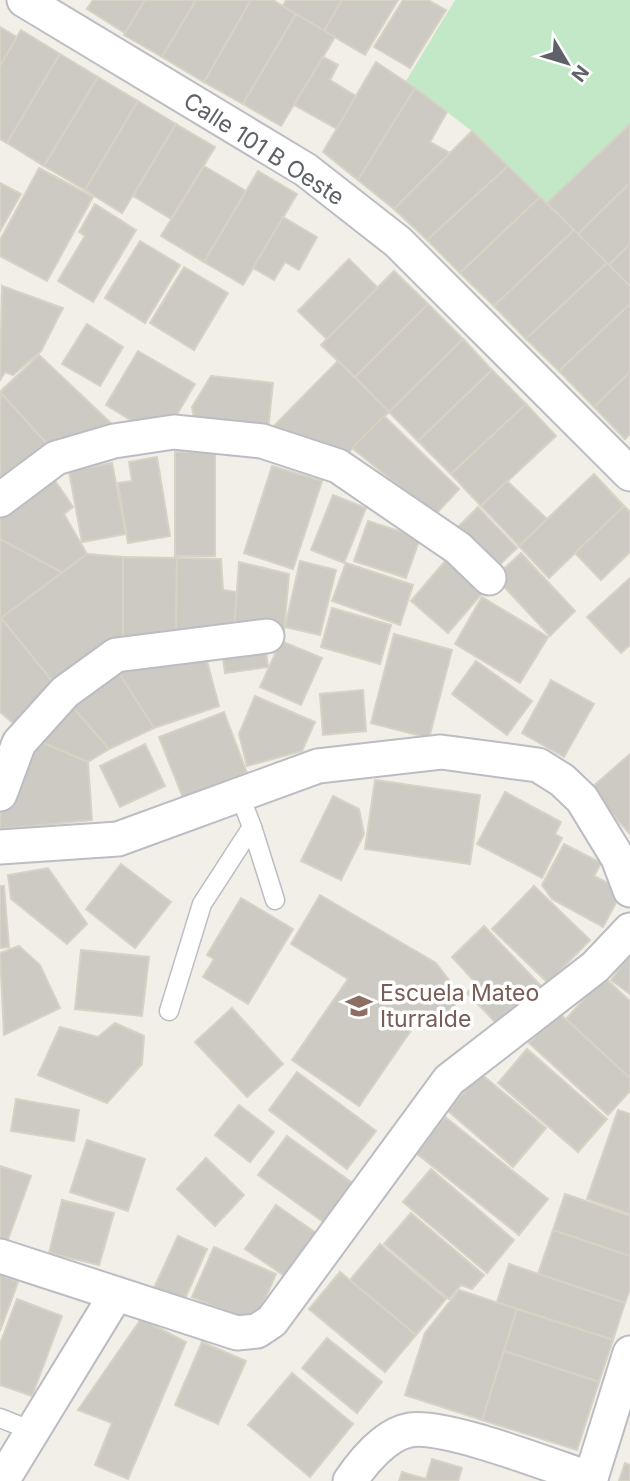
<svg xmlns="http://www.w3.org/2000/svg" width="630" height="1481" font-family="Inter,sans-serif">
<rect width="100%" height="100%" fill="#f1efe7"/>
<path fill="#c3e8c7" d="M455,0H630V124L547,203L472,131L406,81Z"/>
<g fill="#cccac3" stroke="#d6d2c5" stroke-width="2">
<path d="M93,0H145L125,33L87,9Z"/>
<path d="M145,0H196L162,57L124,35Z"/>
<path d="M196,0H251L204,82L162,57Z"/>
<path d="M251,0H273L296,14L243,104L204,82Z"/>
<path d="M286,0H342L324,31L283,6Z"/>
<path d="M342,0H398L365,55L324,31Z"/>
<path d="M403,0H428L446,10L410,68L374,47Z"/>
<path d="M296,14L335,37L281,126L243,104Z"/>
<path d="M0,27L17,37L0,66Z"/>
<path d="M21,30L60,54L7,143L0,139V66Z"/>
<path d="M60,54L98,77L44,166L7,143Z"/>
<path d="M323,57L338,65L330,80L356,96L337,129L294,105Z"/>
<path d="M376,62L415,88L358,180L323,152Z"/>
<path d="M98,77L138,101L85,190L44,166Z"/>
<path d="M415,88L447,112L430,142L450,153L394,209L358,180Z"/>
<path d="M138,101L176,124L122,213L85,190Z"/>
<path d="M176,124L215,147L171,219L133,196Z"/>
<path d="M630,124V183L578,234L547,203Z"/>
<path d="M472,131L508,166L427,240L394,209Z"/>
<path d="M204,166L246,191L204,262L161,236Z"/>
<path d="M508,166L540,197L460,273L427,240Z"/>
<path d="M39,168L93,197L47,281L0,256V240Z"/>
<path d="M258,171L297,194L243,285L204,262Z"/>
<path d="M0,183L21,194L0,231Z"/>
<path d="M630,183V244L609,265L578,234Z"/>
<path d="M540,197L574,230L494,306L460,273Z"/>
<path d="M95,204L136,230L93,302L58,281L85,236L79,232Z"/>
<path d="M283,217L317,237L299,270L285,262L274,280L253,268Z"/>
<path d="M574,230L607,263L526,339L494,306Z"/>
<path d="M140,241L180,265L145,323L105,298Z"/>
<path d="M630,244V286L609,265Z"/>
<path d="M349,259L378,288L327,339L298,311Z"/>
<path d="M607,263L630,286V304L559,371L526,339Z"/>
<path d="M184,267L228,293L194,350L150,323Z"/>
<path d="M394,271L428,304L355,377L321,345Z"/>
<path d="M2,286L63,308L41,351L13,375L5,372L0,380Z"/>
<path d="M428,304L463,339L389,412L355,377Z"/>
<path d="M630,304V372L594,407L559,371Z"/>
<path d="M87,324L123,347L100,386L62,364Z"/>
<path d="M463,339L492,370L418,441L389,412Z"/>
<path d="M138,351L195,384L173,421H132L106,405Z"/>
<path d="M39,355L111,423L49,446L0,392Z"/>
<path d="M338,361L389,412L348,453L269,431Z"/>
<path d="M492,370L526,404L451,474L418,441Z"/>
<path d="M630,372V434L625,439L594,407Z"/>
<path d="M211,376L273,383L268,431L195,423L192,407Z"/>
<path d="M0,392L49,446L0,481Z"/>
<path d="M526,404L556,436L481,506L451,474Z"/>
<path d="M384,416L459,489L435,515L352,448Z"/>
<rect x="175" y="452" width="40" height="104"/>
<path d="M157,457L170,536L128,543L118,483L132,481L129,462Z"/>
<path d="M112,463L126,534L82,542L69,471Z"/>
<path d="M272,466L322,481L293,569L244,553Z"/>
<path d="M594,474L624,506L549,578L519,546Z"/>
<path d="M54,479L73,507L64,514L87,554L63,573L0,539V518Z"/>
<path d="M507,481L547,519L519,546L481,506Z"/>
<path d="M333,495L366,508L344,563L311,550Z"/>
<path d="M624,506L630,512V552L601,580L575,553Z"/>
<path d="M478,507L517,548L491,573L452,533Z"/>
<path d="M368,521L420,538L406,578L354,561Z"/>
<path d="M0,539L63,573L1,618L0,617Z"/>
<path d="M521,553L575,611L550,636L495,577Z"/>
<path d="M87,554L123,557V644L57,687L1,618Z"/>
<path d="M123,557L177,558L176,635L123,644Z"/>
<path d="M177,558L221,559L223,590L237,592L234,632L176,635Z"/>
<path d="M447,559L484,591L448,633L411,601Z"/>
<path d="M300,561L336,570L320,635L285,627Z"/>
<path d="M239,562L289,574L284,631L234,632Z"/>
<path d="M346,563L413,585L400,625L332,601Z"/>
<path d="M630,578V645L621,653L587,617Z"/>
<path d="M482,597L548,637L520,683L455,644Z"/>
<path d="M332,608L391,625L380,664L321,647Z"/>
<path d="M1,618L57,687L15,725L0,712Z"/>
<path d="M394,634L452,650L429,738L371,723Z"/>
<path d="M281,641L322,658L301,705L260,687Z"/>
<path d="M265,644L268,667L225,673L222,650Z"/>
<path d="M204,650L219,706L154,728L115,667Z"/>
<path d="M476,661L532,701L507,735L452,694Z"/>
<path d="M115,667L154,728L109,749L69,703Z"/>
<path d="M551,680L594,704L564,757L522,733Z"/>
<path d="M363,690L366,731L323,735L320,694Z"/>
<path d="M255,696L315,722L302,751L247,766L239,734Z"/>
<path d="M69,703L109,749L88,762L34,739Z"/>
<path d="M224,712L247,773L183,798L159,737Z"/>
<path d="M34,739L88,762L92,820L0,829V815Z"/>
<path d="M145,744L165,786L120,807L100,766Z"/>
<path d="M630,754V834L590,789Z"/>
<path d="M375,780L480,795L470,864L365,849Z"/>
<path d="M505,792L561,822L555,834L562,838L542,878L477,844Z"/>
<path d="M333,796L359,809L364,834L341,880L301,861Z"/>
<path d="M564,844L601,863L594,876L617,888L619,897L603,927L552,899L542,885Z"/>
<path d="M121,864L171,902L135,948L86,909Z"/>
<path d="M48,868L87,924L67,944L11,899L8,875Z"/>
<path d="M0,886H4L9,947L0,948Z"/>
<path d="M534,886L590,940L548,983L492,929Z"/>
<path d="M320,895L436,963L461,996L441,1025L423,1013L359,1106L292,1060L348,979L291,944Z"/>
<path d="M241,898L293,929L248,1004L203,977L214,959L207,955Z"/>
<path d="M484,926L541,986L499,1026L467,993L476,983L452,957Z"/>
<path d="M19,946L40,965L60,1008L4,1035L0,953Z"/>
<path d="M81,950L149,957L142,1016L75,1009Z"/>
<path d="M630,955V994L611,980Z"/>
<path d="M604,977L630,1001V1078L566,1019Z"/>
<path d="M232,1008L283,1064L247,1097L195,1042Z"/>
<path d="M558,1012L630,1078V1091L608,1115L529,1043Z"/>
<path d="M115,1023L144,1036L142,1064L107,1103L38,1075L60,1027L98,1037Z"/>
<path d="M527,1049L607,1119L578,1152L498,1083Z"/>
<path d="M297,1072L376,1131L347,1169L269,1110Z"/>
<path d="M480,1073L546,1128L513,1167L448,1111Z"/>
<path d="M16,1099L79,1110L74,1141L11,1131Z"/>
<path d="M239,1105L274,1132L250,1162L215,1135Z"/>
<path d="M618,1110L630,1114V1214L587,1199Z"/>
<path d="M445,1117L548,1199L519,1235L416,1153Z"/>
<path d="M287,1136L354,1184L325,1223L258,1175Z"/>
<path d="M87,1140L145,1159L128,1211L70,1192Z"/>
<path d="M206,1158L244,1195L215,1226L177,1189Z"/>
<path d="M0,1166L31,1176L7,1242L0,1240Z"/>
<path d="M431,1169L514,1240L487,1273L403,1202Z"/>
<path d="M565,1194L630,1216V1256L553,1230Z"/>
<path d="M62,1200L114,1213L99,1265L49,1253Z"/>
<path d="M276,1205L319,1235L289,1279L245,1249Z"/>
<path d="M411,1213L484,1275L472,1289L461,1285L449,1299L384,1244Z"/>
<path d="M553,1230L630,1256V1289L625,1303L538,1274Z"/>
<path d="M178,1236L207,1249L183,1303L153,1290Z"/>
<path d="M380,1244L446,1299L416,1335L350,1280Z"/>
<path d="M214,1247L276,1274L254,1324L192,1297Z"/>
<path d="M509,1264L625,1303L613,1340L497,1302Z"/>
<path d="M340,1272L416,1335L385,1372L309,1309Z"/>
<path d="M0,1275L18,1282L0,1331Z"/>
<path d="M459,1290L517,1309L482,1420L405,1395L425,1333Z"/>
<path d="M17,1299L62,1316L32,1396L0,1385V1344Z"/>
<path d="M517,1309L613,1340L599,1382L504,1351Z"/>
<path d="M141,1319L186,1342L128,1479L95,1465L112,1423L78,1410Z"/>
<path d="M327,1338L382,1382L357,1413L302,1368Z"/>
<path d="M202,1342L246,1361L218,1424L175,1405Z"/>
<path d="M504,1351L599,1382L577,1450L482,1420Z"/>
<path d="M292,1373L353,1424L310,1477L248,1425Z"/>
<path d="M432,1459L462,1468L458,1481H399L402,1472L426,1479Z"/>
<path d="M625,1463L630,1465V1481H619Z"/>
</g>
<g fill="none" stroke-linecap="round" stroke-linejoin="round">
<g stroke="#bbbdc2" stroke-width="21">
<g id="service">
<path d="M252,827L275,900"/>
<path d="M169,1011L202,904L252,827L240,796"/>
<path d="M0,1418L33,1431"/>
</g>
</g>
<g stroke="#bbbdc2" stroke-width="37">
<g id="minor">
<path d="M24,0L306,170L398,242L630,474"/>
<path d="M0,500L56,458L114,441L174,432L262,441L338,466L458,548L489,578"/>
<path d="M0,794L19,743L65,692L116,655L267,636"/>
<path d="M0,847L118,839L318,766L441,752L538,765L562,780L582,799L618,858L630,890"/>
<path d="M0,1256L237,1333L257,1331L272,1321L449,1080L595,967L630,930"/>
<path d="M2,1481L115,1296"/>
<path d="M350,1481C363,1462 386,1434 410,1430C445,1424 552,1466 591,1479"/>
<path d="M590,1481L630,1353"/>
</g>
</g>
<use href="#service" stroke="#fff" stroke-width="18"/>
<use href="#minor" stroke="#fff" stroke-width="33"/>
</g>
<defs>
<g id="school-bare" transform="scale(2.1)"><path d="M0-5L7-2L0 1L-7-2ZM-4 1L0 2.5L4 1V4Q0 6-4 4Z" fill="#8d6e63" stroke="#fff" stroke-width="2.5" paint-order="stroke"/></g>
</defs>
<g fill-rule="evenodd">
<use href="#school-bare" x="359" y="1006"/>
</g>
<g text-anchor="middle" stroke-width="7" stroke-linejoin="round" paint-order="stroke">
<g font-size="23" fill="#5e6167" stroke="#fff">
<text transform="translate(264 149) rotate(33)" y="8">Calle 101 B Oeste</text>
</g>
<g font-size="23" fill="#785e54" stroke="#fff" text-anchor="start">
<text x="380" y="1001">Escuela Mateo<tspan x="380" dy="26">Iturralde</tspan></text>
</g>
</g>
<g transform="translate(567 63) rotate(128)" stroke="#ffffff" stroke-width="5" paint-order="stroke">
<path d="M0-5L12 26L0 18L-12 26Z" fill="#5e6167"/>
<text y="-10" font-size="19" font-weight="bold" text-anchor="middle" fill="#5e6167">N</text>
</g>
</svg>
